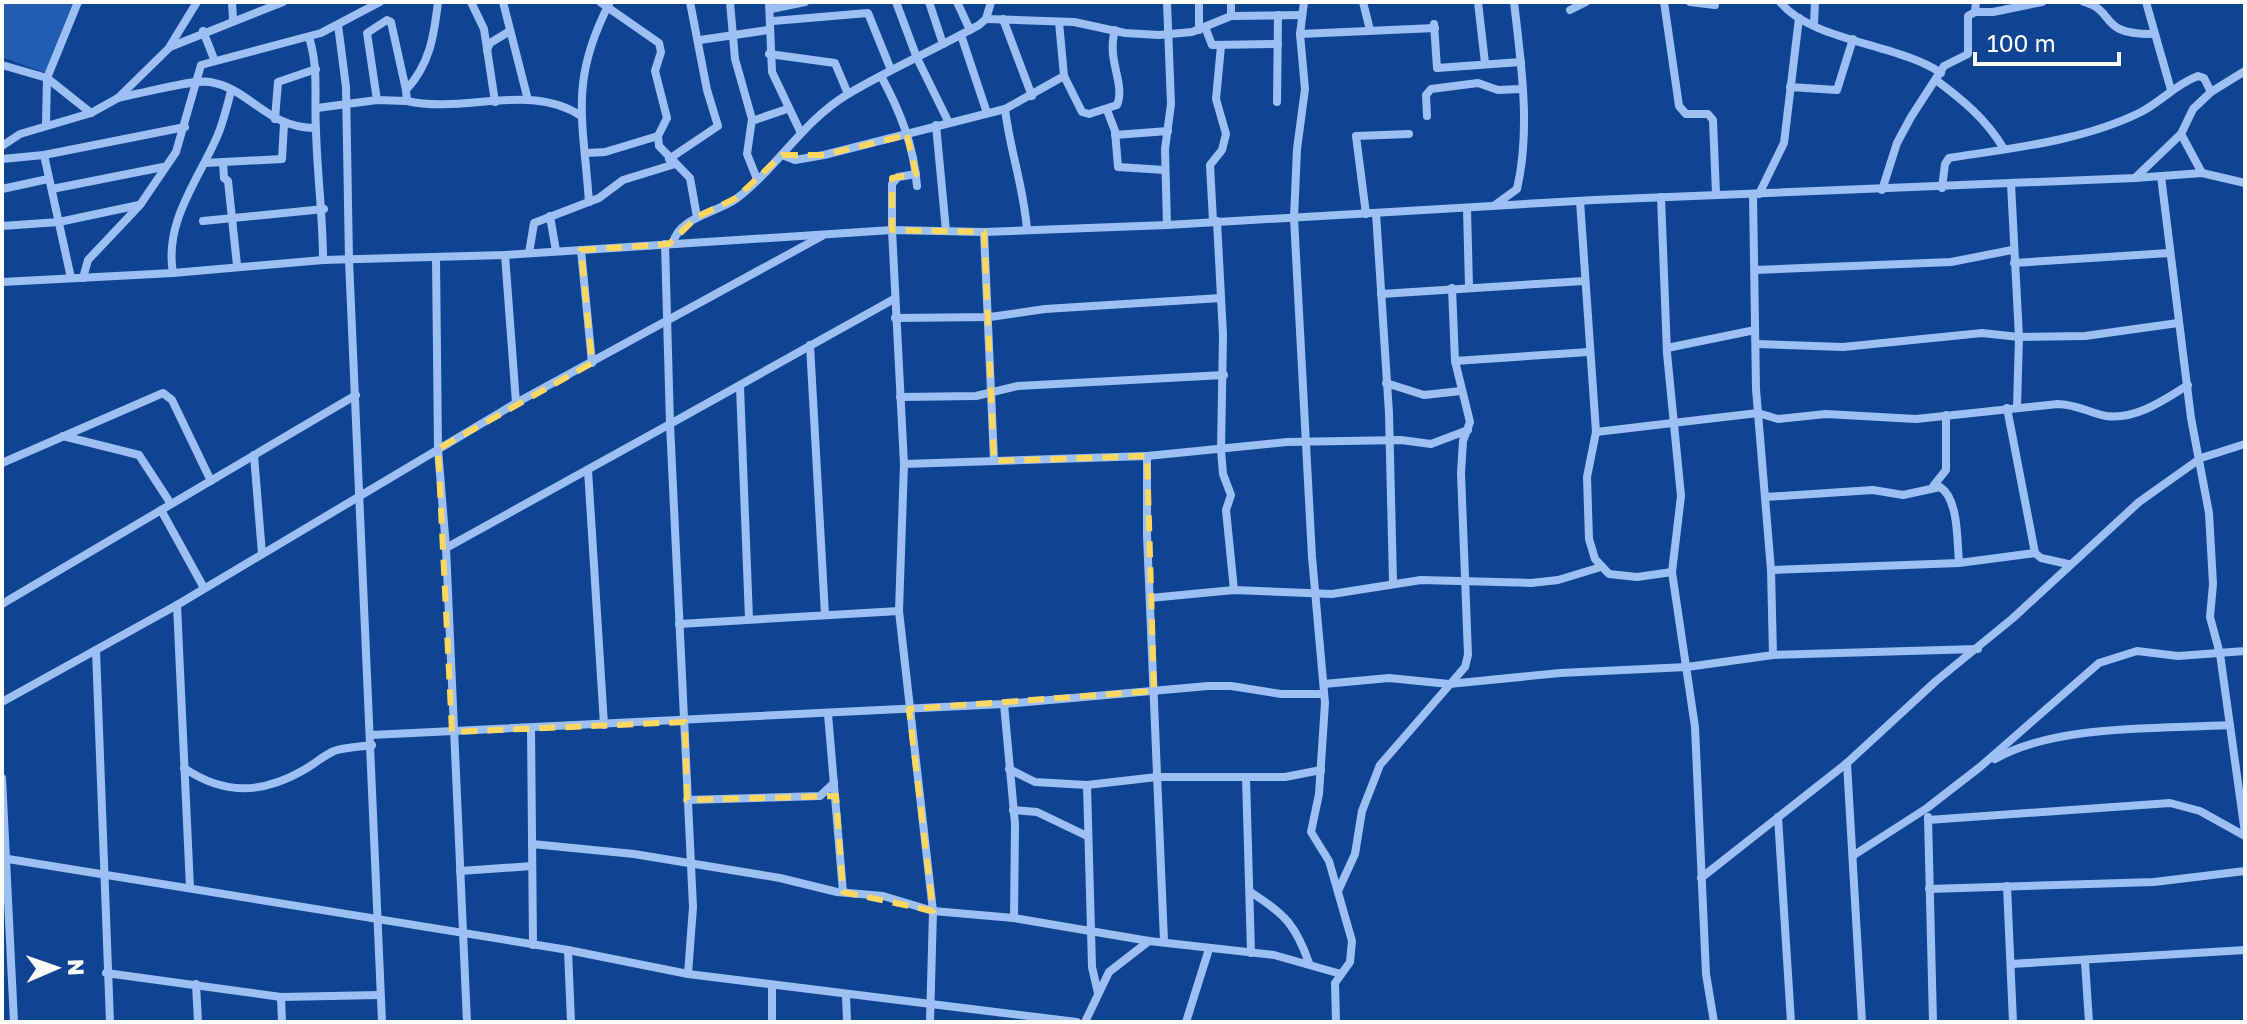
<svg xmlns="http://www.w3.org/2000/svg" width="2247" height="1024" font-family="'Golos Text',sans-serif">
<rect width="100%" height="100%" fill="#0f4493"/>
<path fill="#205db3" d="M2,2H77L51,75L2,57Z"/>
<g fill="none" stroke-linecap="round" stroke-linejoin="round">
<g stroke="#9cc0f4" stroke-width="8">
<path d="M232,2L233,19"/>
<path d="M471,2L484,29L495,102"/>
<path d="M503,2L528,100"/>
<path d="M600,2L659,43L661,52L655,71L667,118L658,136L659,146L690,178L697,217"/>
<path d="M730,2L735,59L752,119L747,154L757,179"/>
<path d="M769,2L772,72L801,133"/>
<path d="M896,2L917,58L948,121"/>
<path d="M929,2L943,44"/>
<path d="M957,2L970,30"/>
<path d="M1167,2L1171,104L1165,149L1167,225"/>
<path d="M1199,2V30"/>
<path d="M1304,2L1300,34L1305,89L1297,149L1294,218L1312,557L1325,703L1319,794L1311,832L1329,861L1352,941L1350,962L1335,983L1336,1022"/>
<path d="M1363,2L1370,30"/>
<path d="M1478,2L1485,63"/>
<path d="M1664,2L1679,106L1686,114H1708L1713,120L1716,194"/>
<path d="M1690,2L1715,5"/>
<path d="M1780,2C1811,41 1899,44 1941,73"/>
<path d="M2084,2C2117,11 2097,35 2154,34"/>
<path d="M2146,2L2171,90"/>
<path d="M771,9L805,2"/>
<path d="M1570,10L1586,2"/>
<path d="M1975,12H1993L2042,2"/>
<path d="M1231,16V2"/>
<path d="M986,19L1074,22L1125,33L1159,35L1192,32L1231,16L1301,15"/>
<path d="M1003,19L1032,96"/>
<path d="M773,21L868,13L891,70"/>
<path d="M1434,24L1437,68L1521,62"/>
<path d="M1814,24L1815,2"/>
<path d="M338,25L346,87L349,260L382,1022"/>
<path d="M1205,27L1212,45L1278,44"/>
<path d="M203,31L214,59"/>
<path d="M1300,34L1435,28"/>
<path d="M961,35L987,113"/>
<path d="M309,37C319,69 314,97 316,130C317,173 323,216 323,260"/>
<path d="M700,40L768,30"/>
<path d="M170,46L197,2"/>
<path d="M487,50L490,43L510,31"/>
<path d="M769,54L835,63L848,94"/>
<path d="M2,65L47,78L91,113"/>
<path d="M881,76C900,111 914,146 917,186"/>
<path d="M1064,76L1082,112L1089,114L1117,105C1126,84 1106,60 1115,30"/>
<path d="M1936,80C1964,101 1986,119 2004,149"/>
<path d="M1790,87L1837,90L1853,39"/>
<path d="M118,98C138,94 193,79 210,82C251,89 266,128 315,128"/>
<path d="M377,100L367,33L387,20L391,22L406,90"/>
<path d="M407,101C464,114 531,82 581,116"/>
<path d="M1277,102L1278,15"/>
<path d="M317,108L377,100L407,101L406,90C430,64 434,36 438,2"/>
<path d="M1005,109C1010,151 1024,188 1027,230"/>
<path d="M1107,110L1115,131L1118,167L1165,170"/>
<path d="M1427,116L1426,95L1431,89L1478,83L1498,90L1522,89"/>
<path d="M275,119L278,82L316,69"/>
<path d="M752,121L787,109"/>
<path d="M46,123L47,78L78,2"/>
<path d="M936,125L946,231"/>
<path d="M2181,134L2202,173"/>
<path d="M1115,135L1168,131"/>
<path d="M2,146L20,134L91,113L118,98L170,47L283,2"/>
<path d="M586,153L605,152L658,136"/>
<path d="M44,155L71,278"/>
<path d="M782,155L795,160L824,155L1005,109L1064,76L1059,22"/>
<path d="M2,159L44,155L185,127"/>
<path d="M669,159L718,126L707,90L690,2"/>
<path d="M223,162L224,178L228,181L237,265"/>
<path d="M205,163L282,159L284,124"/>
<path d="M916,174L898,177L892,184V230L904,464L899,611L933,911L930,1022"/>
<path d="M2161,176L2191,418L2209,513L2213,584L2210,617L2220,654L2245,833"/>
<path d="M2135,178L2202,173L2245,183"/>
<path d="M2011,184L2019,337L2017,407"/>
<path d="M1942,188L1945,164L1949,158C2012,148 2083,141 2141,112C2162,101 2176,84 2198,76L2204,78L2211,92"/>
<path d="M2,189L48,179"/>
<path d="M52,189L163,167"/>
<path d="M1882,190L1897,143L1911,117L1944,66L1968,54V16L1975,12L1976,2"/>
<path d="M1753,194L1756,389L1771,570L1773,655"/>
<path d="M1759,194L1784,143L1799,18"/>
<path d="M1661,197L1667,353L1681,496L1672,572L1695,727L1706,974L1714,1022"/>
<path d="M1580,201L1596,432L1587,477L1589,539L1595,559L1609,574L1637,577L1672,572"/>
<path d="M589,202C583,118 569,81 610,2"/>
<path d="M1495,205L1517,189C1531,129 1521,63 1514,2"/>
<path d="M1467,208L1469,287"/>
<path d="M1376,213L1389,413L1393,582"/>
<path d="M1366,214L1356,136L1409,134"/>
<path d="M550,216L556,251"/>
<path d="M203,221L324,209"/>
<path d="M1213,221L1210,165L1222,150L1226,134L1216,99L1221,46"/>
<path d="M1217,221L1223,335L1221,450L1223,474L1231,495L1226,510L1234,590"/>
<path d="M2,226L59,222L139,205"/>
<path d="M984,232L994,461"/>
<path d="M673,243C679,217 716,213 736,199C777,168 803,121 848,94C890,69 936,49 979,25L986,19L991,2"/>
<path d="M665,244L670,424L894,299"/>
<path d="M581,250L592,363"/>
<path d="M529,253L534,223L599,198L623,180L675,164"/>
<path d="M505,255L516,403"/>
<path d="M436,258L438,449L446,548L467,1022"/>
<path d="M2014,263L2169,253"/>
<path d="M1755,270L1951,262L2012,250"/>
<path d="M173,273C164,223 197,182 216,139C223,124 227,106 231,91"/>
<path d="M83,278L88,260L140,205L176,152L201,65L321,33L380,2"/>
<path d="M2,282L173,273L323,260L505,255L892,230L984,232L1167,225L1594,200L2135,178L2181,134L2193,109L2211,92L2245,71"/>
<path d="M1381,294L1584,281"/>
<path d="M895,318L990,317L1045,309L1221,298"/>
<path d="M1756,344L1843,347L1982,333L2019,337L2085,336L2178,323"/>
<path d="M810,345L825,615"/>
<path d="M1667,348L1755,330"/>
<path d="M1455,361L1589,352"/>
<path d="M1386,383L1424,395L1461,391"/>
<path d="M740,387L749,619"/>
<path d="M900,397L976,396L1018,386L1224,375"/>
<path d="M2007,408L2035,553L2041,558L2068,564"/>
<path d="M1596,432L1758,413L1778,419L1826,414L1916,419L2058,404C2076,404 2089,413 2106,416C2136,420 2164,400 2188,385"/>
<path d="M63,436L139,455L171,504"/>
<path d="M254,455L262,554"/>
<path d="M1147,456L1287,442L1401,440L1431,444L1468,430"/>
<path d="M2,463L163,393L172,400L211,481"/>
<path d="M904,464L1147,456V535L1164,941"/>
<path d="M588,470L604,725"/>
<path d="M1934,485L1946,470V415"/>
<path d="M1765,497L1873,490L1903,495L1940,487C1959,499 1957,542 1959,563"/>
<path d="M161,510L204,588"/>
<path d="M446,548L670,424L693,907L688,974"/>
<path d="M1771,570L1959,563L2035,553"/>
<path d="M1150,598L1234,590L1332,594L1421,580L1531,583L1558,580L1601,567"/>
<path d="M2,604L356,395"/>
<path d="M177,605L190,888"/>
<path d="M679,624L899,611"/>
<path d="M96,650L110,1022"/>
<path d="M1324,684L1389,678L1449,684L1560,673L1687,667L1773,655L1978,649"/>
<path d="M2,702L177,605L516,403L822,236"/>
<path d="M1004,704L1015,824L1014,918"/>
<path d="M828,714L843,892"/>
<path d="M531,728L533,945"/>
<path d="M371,735L1004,704L1208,686H1231L1281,694H1324"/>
<path d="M1995,759C2056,724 2159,729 2230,725"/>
<path d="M1847,763L1862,1022"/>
<path d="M184,768C224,795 261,794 302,771C313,765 323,756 334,751C346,747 359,747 372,745"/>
<path d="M1009,769L1035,782L1087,785L1157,777H1285L1321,770"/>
<path d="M1246,777L1251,953"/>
<path d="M2,778L14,1022"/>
<path d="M1087,785L1092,967L1098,993"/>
<path d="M687,800L820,796L834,783"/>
<path d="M1013,810L1037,812L1087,836"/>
<path d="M1778,817L1791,1022"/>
<path d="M1928,817L1933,1022"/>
<path d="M1928,820L2170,803L2200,811L2245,836"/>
<path d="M532,844L634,854L780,878L837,892L883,896L933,911L1014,918L1149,941L1274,955L1341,974"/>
<path d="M1854,855L1927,808L1980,767L2099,663L2137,651L2178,656L2245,651"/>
<path d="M2,858L568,950L688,974L1077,1022"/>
<path d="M460,871L532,866"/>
<path d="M1701,878L1847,763L1936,681L2013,618L2139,502L2201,458L2245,444"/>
<path d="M2007,886L2013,1022"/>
<path d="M1929,889L2154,882L2245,871"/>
<path d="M1338,891L1355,854L1362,811L1380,765L1465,667L1468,655L1461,473L1463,441L1470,422L1455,361L1452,288"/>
<path d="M1252,893C1286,915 1296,926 1309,963"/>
<path d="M568,950L571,1022"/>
<path d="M2085,962L2089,1022"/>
<path d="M2011,964L2245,950"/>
<path d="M106,973L281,997L380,995"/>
<path d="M196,984L198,1022"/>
<path d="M772,985V1022"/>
<path d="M846,994L847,1022"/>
<path d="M281,997L282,1022"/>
<path d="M1085,1022L1109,972L1149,941"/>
<path d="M1186,1022L1209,949"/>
</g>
</g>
<path fill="none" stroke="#ffd75f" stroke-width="6" stroke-dasharray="16 10" stroke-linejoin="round" d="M907,135L916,174L892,178V230L984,232L994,461L1147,456L1154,691L909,709L933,911L843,892L836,796L687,800L685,722L452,732L438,449L592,363L581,250L669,244L697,217L736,198L782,155H824Z"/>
<rect width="2247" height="1024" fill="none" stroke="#ffffff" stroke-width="8"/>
<g transform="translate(56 968) rotate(88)" stroke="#0f4493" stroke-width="6" paint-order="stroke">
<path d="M0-6L14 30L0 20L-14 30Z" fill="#ffffff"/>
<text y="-12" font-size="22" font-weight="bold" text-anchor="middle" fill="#ffffff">N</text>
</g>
<path d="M1975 52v12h144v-12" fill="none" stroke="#ffffff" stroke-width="4"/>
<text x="1987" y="52" font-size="24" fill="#ffffff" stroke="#0f4493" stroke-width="6" paint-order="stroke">100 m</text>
</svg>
